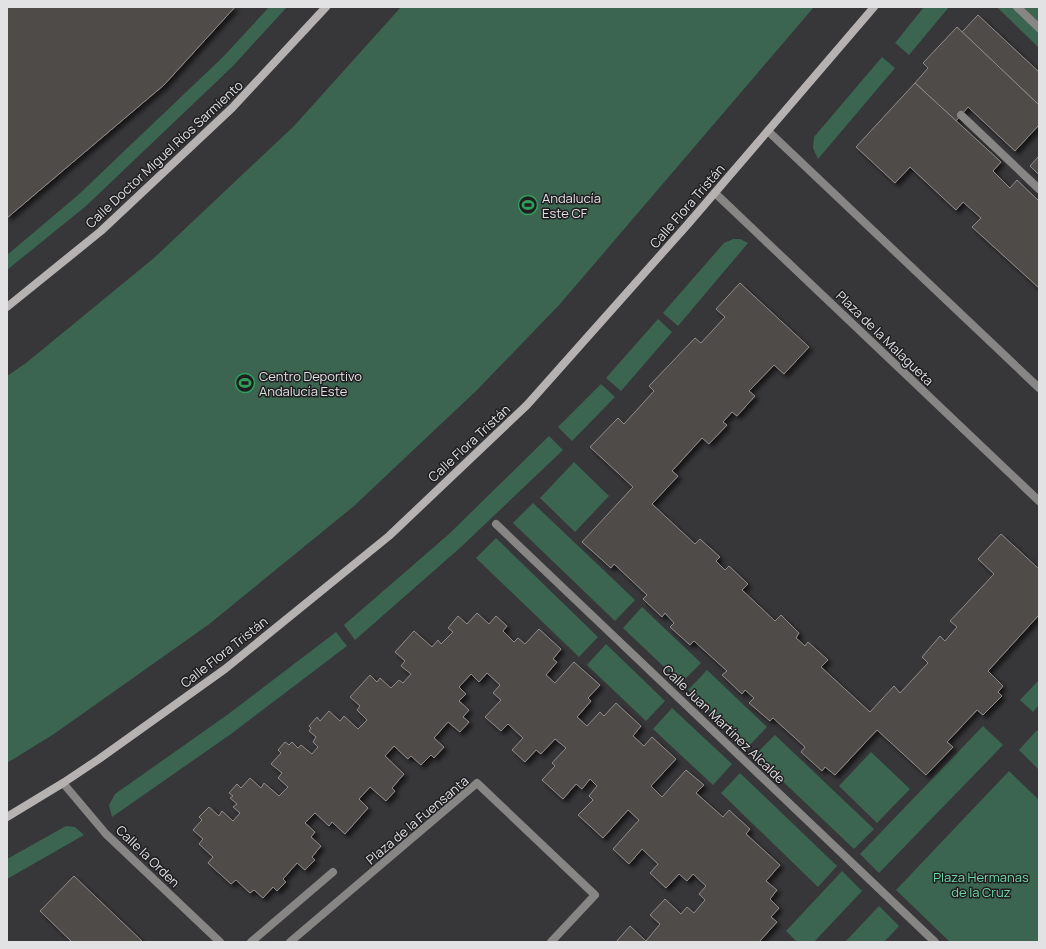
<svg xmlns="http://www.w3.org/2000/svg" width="1046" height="949" font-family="Manrope,sans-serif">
<defs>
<filter id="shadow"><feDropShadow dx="3.5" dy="3.5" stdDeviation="2" flood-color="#0009"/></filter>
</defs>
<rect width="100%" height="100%" fill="#373639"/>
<g fill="#3b6550">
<path d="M269,7H287L233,66L86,206L7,270V255L77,196L224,56Z"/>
<path d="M401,7H814L560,304L477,390L354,506L208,625L54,734L7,763V376L26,363L154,258L294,126Z"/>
<path d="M924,7H949L909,55L895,43Z"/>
<path d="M997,7H1039V48Z"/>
<path d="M882,57L895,68L818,159L813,148L814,137Z"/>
<path d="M733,239H740L748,243L678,326L663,313L724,243Z"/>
<path d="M658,319L672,332L621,391L606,378Z"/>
<path d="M601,384L615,397L572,441L558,427Z"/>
<path d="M549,436L563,450L461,547L355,640L344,625L449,534Z"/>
<path d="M574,462L609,496L575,532L540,498Z"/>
<path d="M533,503L635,600L615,621L513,523Z"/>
<path d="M496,538L598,637L579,657L476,558Z"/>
<path d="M642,607L701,663L681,683L623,628Z"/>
<path d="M336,632L347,646L231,734L112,817L109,805L115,794L227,715Z"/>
<path d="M606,644L665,701L646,721L587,665Z"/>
<path d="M707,670L767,727L748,747L688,690Z"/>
<path d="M1039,680V705L1033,712L1020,700Z"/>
<path d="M672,708L732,764L713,785L653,729Z"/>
<path d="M983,726L1003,745L879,873L860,854Z"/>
<path d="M1037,730L1039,732V770L1019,750Z"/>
<path d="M775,735L874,829L854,849L755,755Z"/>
<path d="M871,752L910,789L877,823L839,786Z"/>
<path d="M1009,771L1039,800V942H950L896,890Z"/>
<path d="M740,773L837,866L818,887L721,793Z"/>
<path d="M66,826L75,827L84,835L7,879V859Z"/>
<path d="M842,871L862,891L814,942H797L786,931Z"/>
<path d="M879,906L899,926L884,942H845Z"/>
</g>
<g fill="#4f4b49" stroke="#918c8b" filter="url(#shadow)">
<path d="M7,7H235L164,85L7,218Z"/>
<path d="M978,15L1039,72V105L962,32Z"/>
<path d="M957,27L1039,105V125L1015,151L968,107L956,121L915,83L928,68L923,63Z"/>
<path d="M915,83L1001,162L993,171L1010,188L1017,180L1039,201V288L972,227L981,218L963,202L956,210L910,167L895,183L856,147Z"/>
<path d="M1039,156V175L1030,166Z"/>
<path d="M740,283L809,347L784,374L774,365L749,391L755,396L737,416L732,412L723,422L727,425L709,444L702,438L672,471L678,476L652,504L695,544L700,539L720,557L716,561L725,570L729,566L748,584L742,590L775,621L781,615L799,633L796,638L805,646L808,642L828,660L821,667L870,712L894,686L900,693L928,663L922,657L940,636L945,641L957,627L950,621L994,574L978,559L1001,534L1039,569V617L1038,616L988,671L1003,686L998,692L1002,696L983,715L977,710L947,742L953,747L926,775L877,730L835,775L825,767L822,771L801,752L805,747L773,718L770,721L749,703L754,698L745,690L742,694L722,675L727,671L694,641L690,645L670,627L674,623L665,613L662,617L643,599L647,595L614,564L611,568L582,542L633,487L590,447L618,418L624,424L654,391L649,386L695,338L701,343L725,317L716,309Z"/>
<path d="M477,613L489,624L496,616L507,626L503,631L514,642L518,638L525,644L539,629L561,649L553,659L557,662L546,675L555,683L574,662L600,685L588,698L591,701L577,717L587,726L600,712L604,716L616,703L641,726L633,736L644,746L652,737L676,759L651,786L662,797L686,770L704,785L696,793L723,817L729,810L750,829L746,834L780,865L766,881L777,890L770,899L779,908L771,917L777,922L759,942H616L630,926L646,941L660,924L650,915L665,899L681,914L687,907L694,913L705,900L699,894L706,886L693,874L687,881L679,874L666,888L650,873L658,864L642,849L629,864L613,849L639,820L628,810L603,838L578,815L593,800L589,796L597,786L590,779L582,789L576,784L563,799L542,780L555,766L552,763L566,748L555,739L541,754L536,750L525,762L512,750L523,738L508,724L501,731L485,717L501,700L493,693L500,685L487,673L479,682L471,674L459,687L466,694L459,701L469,710L463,717L469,722L460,732L448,722L434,738L444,747L434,758L431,755L421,765L411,756L408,759L394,746L385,756L404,774L392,788L395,791L386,801L370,787L359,799L368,808L345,834L332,822L329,826L315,813L305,823L315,832L311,837L321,846L312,857L315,860L305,870L297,863L283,879L286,882L277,891L273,887L263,898L254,890L250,893L236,880L231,884L208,863L213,857L199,844L203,839L193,830L202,820L199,817L209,807L219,816L222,811L233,821L240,813L233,807L237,804L230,798L233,796L229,793L237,784L241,788L250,778L261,788L264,783L279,796L288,787L278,778L282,773L271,764L281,753L278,750L285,742L289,745L292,742L298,748L301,745L312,754L318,747L313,742L316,737L309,731L311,728L309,726L317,717L320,721L329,711L340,721L344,716L358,729L367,720L357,710L360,706L350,697L370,675L377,682L380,678L391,688L399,680L403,683L411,674L401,666L405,661L395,652L414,631L432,647L438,640L441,644L453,632L448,628L458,616L467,624Z"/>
<path d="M74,876L143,942H72L40,911Z"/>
</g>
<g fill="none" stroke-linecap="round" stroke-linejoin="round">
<g stroke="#888685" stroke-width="8">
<path d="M768,131L1039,388"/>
<path d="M715,193L1039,501"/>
<path d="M251,942L333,872"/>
<path d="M290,942L477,783L595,895L551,942"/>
</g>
<g stroke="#888685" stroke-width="8">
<path d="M1017,7L1039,28"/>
<path d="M961,115L1039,189"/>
<path d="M496,524L935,942"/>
<path d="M63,783L106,834L220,942"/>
</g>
<g stroke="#b6b2b1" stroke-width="8">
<path d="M7,307L101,231L232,108L326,7"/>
<path d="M7,817L63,783L99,759L225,669L389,536L527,405L688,224L874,7"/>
</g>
</g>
<defs>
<g id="stadium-ring" transform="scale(1)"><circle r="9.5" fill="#1e1d1f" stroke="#2e9e5b" stroke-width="1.5"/><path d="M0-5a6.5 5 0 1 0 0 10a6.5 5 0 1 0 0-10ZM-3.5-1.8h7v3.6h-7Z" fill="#2e9e5b"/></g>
</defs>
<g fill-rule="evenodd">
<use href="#stadium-ring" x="528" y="205"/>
<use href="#stadium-ring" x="245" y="383"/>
</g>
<g text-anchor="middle" stroke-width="3" stroke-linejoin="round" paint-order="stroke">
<g font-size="13" fill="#e2e1e3" stroke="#1e1d1f">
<text transform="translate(164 154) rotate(-43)" y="5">Calle Doctor Miguel Ríos Sarmiento</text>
<text transform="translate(687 206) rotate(-49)" y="5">Calle Flora Tristán</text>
<text transform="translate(885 338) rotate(44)" y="5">Plaza de la Malagueta</text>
<text transform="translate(469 443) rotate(-43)" y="5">Calle Flora Tristán</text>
<text transform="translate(224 652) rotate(-38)" y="5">Calle Flora Tristán</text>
<text transform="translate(724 724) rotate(44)" y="5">Calle Juan Martínez Alcalde</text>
<text transform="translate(417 820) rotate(-40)" y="5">Plaza de la Fuensanta</text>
<text transform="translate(148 856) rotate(44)" y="5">Calle la Orden</text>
</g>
<g font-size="13" fill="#e2e1e3" stroke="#1e1d1f" text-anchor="start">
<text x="542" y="203">Andalucía<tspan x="542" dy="15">Este CF</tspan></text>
<text x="259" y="381">Centro Deportivo<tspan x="259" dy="15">Andalucía Este</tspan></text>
</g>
<g font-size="13" fill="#73d8a9" stroke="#1e1d1f">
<text x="981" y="882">Plaza Hermanas<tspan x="981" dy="15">de la Cruz</tspan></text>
</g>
</g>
<rect width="1046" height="949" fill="none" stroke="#e2e1e3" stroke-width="16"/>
</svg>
